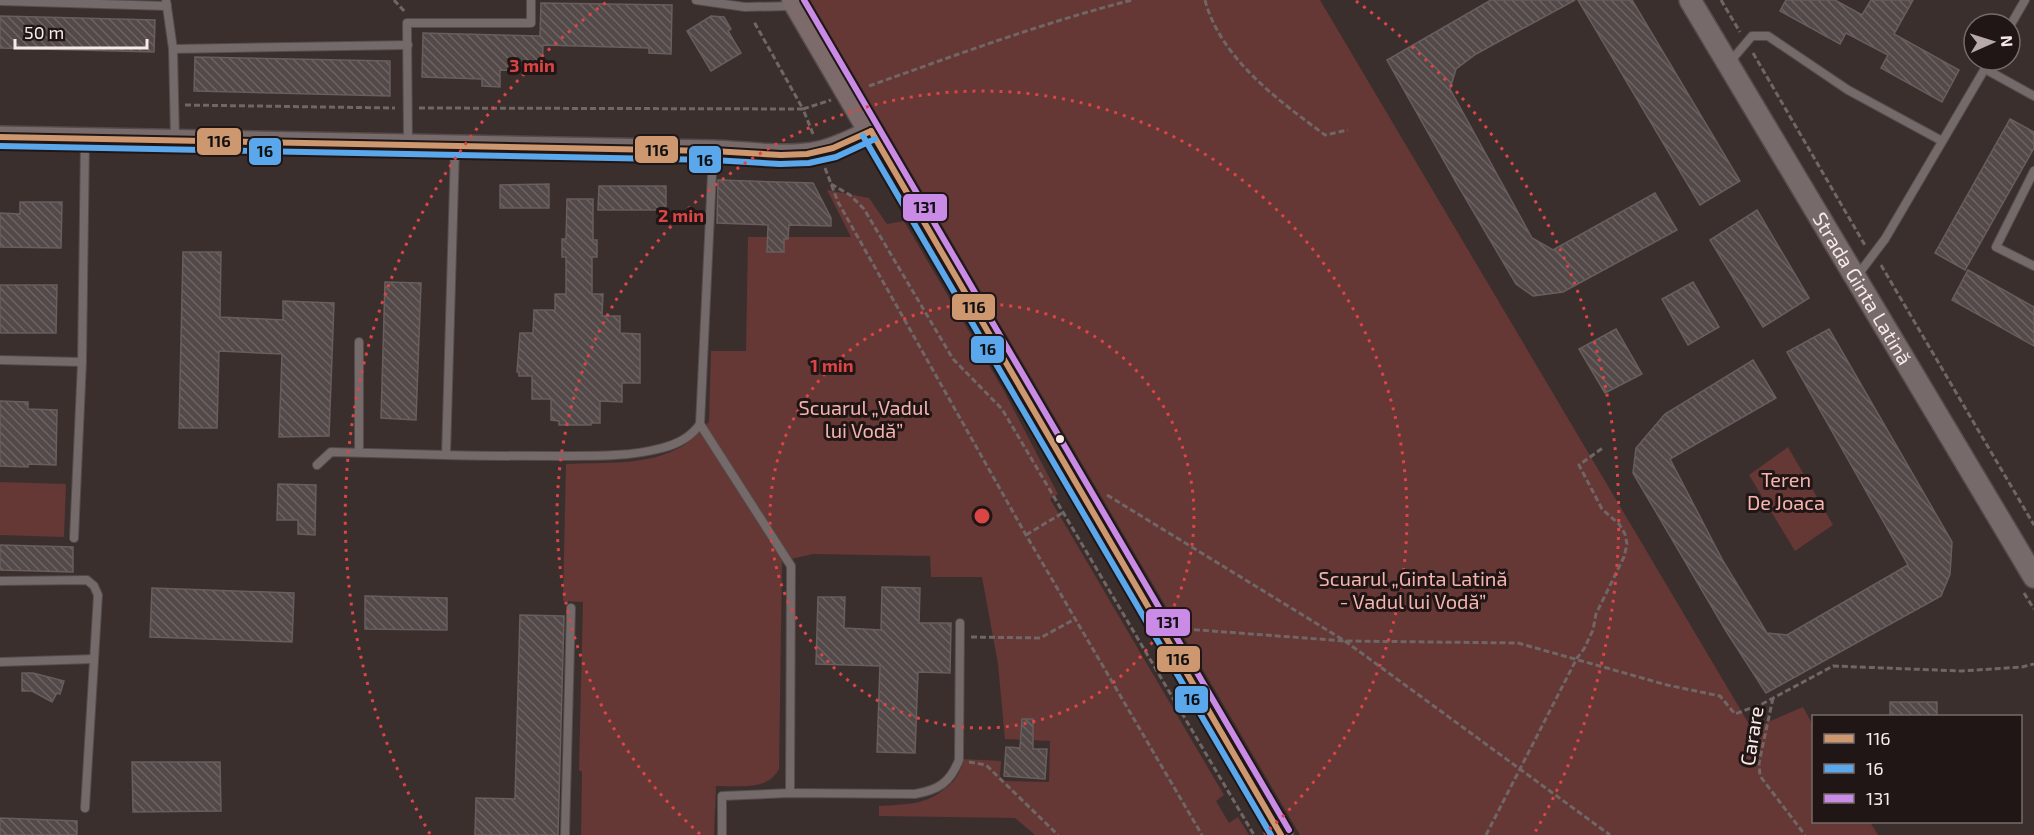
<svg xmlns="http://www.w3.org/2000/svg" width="2034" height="835" font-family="'Exo 2',sans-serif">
<defs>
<pattern id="building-back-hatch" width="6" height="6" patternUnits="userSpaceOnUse" patternTransform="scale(1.5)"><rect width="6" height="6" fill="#534948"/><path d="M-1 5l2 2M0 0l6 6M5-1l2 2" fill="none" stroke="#6c6362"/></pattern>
</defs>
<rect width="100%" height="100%" fill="#3b2f2e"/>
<g fill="#653735">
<path d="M810,0H1320L1752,729L1803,707L1813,725L1814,822H1870L1878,835H1300Z"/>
<path d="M827,190L869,198L887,224L904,221L1004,391L1058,494L1050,499L1224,795L1216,801L1229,823L1238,817L1249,835H1035L1015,818L879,816V806C906,804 925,806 947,787C956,780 962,770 963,759L1001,761L1000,778L1003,781L1049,782L1050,741L1005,739L998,664L982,577H931L930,556L813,554L782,561L779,769C767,792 738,785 716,786L714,835H581L582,772L579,770L583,602L563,601L566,464C604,462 647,466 681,447C691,442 700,430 709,422L711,351H746L748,237H851Z"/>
<path d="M1788,447L1833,525L1795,551L1749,475Z"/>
<path d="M0,482L66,484L64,537L0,535Z"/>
</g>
<g fill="url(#building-back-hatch)" stroke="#685e5d" stroke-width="1.5">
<path d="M1491,0H1575L1476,54L1456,69L1450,89L1532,238L1553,250L1655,193L1677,230L1563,292L1533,296L1516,284L1456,182L1387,60Z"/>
<path d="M1578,0H1632L1740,181L1700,205Z"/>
<path d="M1786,0H1835L1862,15L1871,0H1913L1894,34L1959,70L1942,102L1881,68L1888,55L1846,33L1840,44L1780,11Z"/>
<path d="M541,3L672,5L671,54L649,53V48L543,45L542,71L500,70V87L482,86V79L422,77L423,33L540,36Z"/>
<path d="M0,16L155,20L154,52L0,48Z"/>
<path d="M711,16L724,17L731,29L728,31L741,53L711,71L687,31Z"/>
<path d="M195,57L390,61V96L194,91Z"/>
<path d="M2010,119L2034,132V148L1965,270L1935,253Z"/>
<path d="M718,180L813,183L831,218V226L789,225L788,239H784V252H767L768,225L717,223Z"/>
<path d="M549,184V208H500V185Z"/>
<path d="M599,186H666V210H598Z"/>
<path d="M567,199H593V240H597V257H592V294H603L602,316H620V333L640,334V383H622V402L600,401V423H591V425H559V421L551,420V399H532V376H519V372H517L520,333H533L534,310H555V294H566V257H562V239H566Z"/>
<path d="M20,202H62L61,248L0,247V213L20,214Z"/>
<path d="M1757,210L1809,298L1763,327L1710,240Z"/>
<path d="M183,252H221L220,317L283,320V301L334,303L329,436L279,437L282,354L219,351L217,428H179Z"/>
<path d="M1968,270L2034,307V346L1952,300Z"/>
<path d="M385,282L421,283L416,420L381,418Z"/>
<path d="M1693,282L1719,327L1688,345L1662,299Z"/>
<path d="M0,285H57L56,333H0Z"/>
<path d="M1616,329L1642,374L1605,393L1579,349Z"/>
<path d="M1829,329L1952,542L1950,574L1941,596L1766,693L1726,631L1633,473L1636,448L1665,414L1753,360L1776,398L1670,459L1723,561L1767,633L1787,635L1908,565L1787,352Z"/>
<path d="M0,401L28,402V409L57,410L56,465L28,464V467L0,466Z"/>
<path d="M278,484L316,485L315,535L298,534V520H277Z"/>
<path d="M0,545L73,547V572L0,570Z"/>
<path d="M882,587L920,588L919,623H951L950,673L918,672L915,753L877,752L880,666L816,664L818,597H845L844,628L881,630Z"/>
<path d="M152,588L294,593L292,642L150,637Z"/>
<path d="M365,596L447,598V630L365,629Z"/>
<path d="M520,615L564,616L558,835H475L476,798L515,799Z"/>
<path d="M22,673H33L64,681L60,694L57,693L52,702L32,691H22Z"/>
<rect x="1890" y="702" width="47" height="15"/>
<path d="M1022,719H1033V749H1047L1045,779L1004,776L1006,747L1020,748Z"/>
<path d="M132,762H220L221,811L133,812Z"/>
<path d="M0,818L77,821V835H0Z"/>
</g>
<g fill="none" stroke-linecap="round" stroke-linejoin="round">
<g stroke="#554b4a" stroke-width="10">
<g id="lane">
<path d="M166,0L173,49L175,139"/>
<path d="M696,0L745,7L794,6"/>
<path d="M0,1L167,6"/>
<path d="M2010,26L2025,0"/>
<path d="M173,49L408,45"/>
<path d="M1729,63L1752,36H1768L1848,90L1942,141"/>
<path d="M1985,69L2034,96"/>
<path d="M408,144L407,23H531V0"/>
<path d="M455,148L446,455C483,456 520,456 557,456C591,456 629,457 662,448C678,444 691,437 700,424"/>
<path d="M713,153L700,424L791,566L790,793"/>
<path d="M2034,171L1996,247L2034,266"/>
<path d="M1857,276L1885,239L1990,60"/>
<path d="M0,360L82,362"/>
<path d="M359,452V342"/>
<path d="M317,465L331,452L446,455"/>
<path d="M74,538L82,362L85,140"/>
<path d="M0,581L87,580L94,586L98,595L85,808"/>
<path d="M0,662L94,659"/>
<path d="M565,835L571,608"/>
<path d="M722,835V796L790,793L915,794C938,790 950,783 959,760L960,623"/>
</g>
</g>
<g stroke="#554b4a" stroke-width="24">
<g id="secondary">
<path id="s1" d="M1690,0L2034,577"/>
<path d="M0,137L713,151C745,152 789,159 819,152C838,148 854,139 871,131"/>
</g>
</g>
<g stroke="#554b4a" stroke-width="27">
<path id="primary" d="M794,0L1281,835"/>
</g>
<g stroke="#706665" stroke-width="3" stroke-dasharray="6 3" stroke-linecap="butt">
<path d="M394,0L405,12"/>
<path d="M1205,0C1220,58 1279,101 1325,135L1348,130"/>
<path d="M1721,0L1740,32"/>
<path d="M1753,53L1866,247"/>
<path d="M869,86C956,55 1042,23 1132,0"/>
<path d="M185,105L395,108"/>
<path d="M419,108L803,109L753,20"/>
<path d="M813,134L803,109L831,100"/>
<path d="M825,168L838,202L1026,535L1202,835"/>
<path d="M831,184L850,195L864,209L953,359L1002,409L1254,835"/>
<path d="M1881,265L2034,525"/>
<path d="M1107,495L1345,641L1610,835"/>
<path d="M1026,535L1064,512"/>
<path d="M2024,593L2034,609"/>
<path d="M1185,629L1345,641L1518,643L1667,685L1720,696L1735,714L1762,704L1833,666L1962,671L2022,667L2034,664"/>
<path d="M971,637L1040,638L1075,619"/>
<path d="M1773,698L1759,763L1760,776L1805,835"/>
<path d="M969,762L986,765L1058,835"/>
<path d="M1486,835L1577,658L1584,649L1593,630L1596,614L1624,557L1627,544L1625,534L1619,524L1602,509L1579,465L1604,447"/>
</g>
<use href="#lane" stroke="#746a6a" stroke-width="8"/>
<use href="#secondary" stroke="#776a6a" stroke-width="21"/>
<use href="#primary" stroke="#7c6b6a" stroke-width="24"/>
<g stroke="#201615" stroke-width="10">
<g id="bus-1">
<path d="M871,131L1281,835"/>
<path d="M0,137L713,151L781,155L807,154L833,148L871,131"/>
</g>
</g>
<g stroke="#201615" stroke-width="10">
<g id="bus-2">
<path d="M863,136L1271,835"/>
<path d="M0,146L713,160L780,164L809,163L836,157L875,139"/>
</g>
</g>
<g stroke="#201615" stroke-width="10">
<path id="bus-3" d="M804,0L1289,830"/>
</g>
<use href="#bus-1" stroke="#cd976f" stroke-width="6"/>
<use href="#bus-2" stroke="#5aa8eb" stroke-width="6"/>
<use href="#bus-3" stroke="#ca8be6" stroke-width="6"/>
</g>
<g fill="none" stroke="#db4545" stroke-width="3" stroke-dasharray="3 6">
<circle cx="982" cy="516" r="212"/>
<path d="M700 834A425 425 0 1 1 1264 834"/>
<path d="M430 834A637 637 0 0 1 608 1M1356 1A637 637 0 0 1 1534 834"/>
</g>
<circle fill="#f9eae9" stroke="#201615" stroke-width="2" cx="1060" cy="439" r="5"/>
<g text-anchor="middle" stroke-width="6" stroke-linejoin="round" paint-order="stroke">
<g font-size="20" fill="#f9eae9" stroke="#201615">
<text dy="7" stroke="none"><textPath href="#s1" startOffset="336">Strada Ginta Latină</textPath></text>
<text transform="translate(1752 736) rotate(-81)" y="7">Carare</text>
</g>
<g font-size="20" fill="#f6b4af" stroke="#201615">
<text x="864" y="415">Scuarul „Vadul<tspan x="864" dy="23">lui Vodă”</tspan></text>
<text x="1786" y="487">Teren<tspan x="1786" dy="23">De Joaca</tspan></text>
<text x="1413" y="586">Scuarul „Ginta Latină<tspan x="1413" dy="23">- Vadul lui Vodă”</tspan></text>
</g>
</g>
<circle cx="982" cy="516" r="9" fill="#db4545" stroke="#201615" stroke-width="3"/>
<g font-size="18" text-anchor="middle" font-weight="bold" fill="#db4545" stroke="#201615" stroke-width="6" stroke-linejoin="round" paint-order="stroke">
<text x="532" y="72">3 min</text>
<text x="681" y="222">2 min</text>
<text x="832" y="372">1 min</text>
</g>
<g stroke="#201615" stroke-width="2">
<rect x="196" y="127" width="46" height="29" rx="6" fill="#cd976f"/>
<rect x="634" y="135" width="45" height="29" rx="6" fill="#cd976f"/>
<rect x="248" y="137" width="34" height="29" rx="6" fill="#5aa8eb"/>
<rect x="688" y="145" width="34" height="29" rx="6" fill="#5aa8eb"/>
<rect x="902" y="193" width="46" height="29" rx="6" fill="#ca8be6"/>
<rect x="951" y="293" width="45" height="28" rx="6" fill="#cd976f"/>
<rect x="970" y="335" width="35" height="29" rx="6" fill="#5aa8eb"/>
<rect x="1145" y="608" width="46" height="29" rx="6" fill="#ca8be6"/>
<rect x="1156" y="645" width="45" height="28" rx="6" fill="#cd976f"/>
<rect x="1174" y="685" width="35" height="29" rx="6" fill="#5aa8eb"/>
</g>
<g font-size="16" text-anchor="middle" font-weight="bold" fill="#111">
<text x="219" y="147">116</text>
<text x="657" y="156">116</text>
<text x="265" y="157">16</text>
<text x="705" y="166">16</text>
<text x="925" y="213">131</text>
<text x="974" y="313">116</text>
<text x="988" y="355">16</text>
<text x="1168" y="628">131</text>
<text x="1178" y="665">116</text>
<text x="1192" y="705">16</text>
</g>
<rect x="1812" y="715" width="210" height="108" fill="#201615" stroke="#776b6a" stroke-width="1.5"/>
<rect x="1824" y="734" width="30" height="9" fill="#cd976f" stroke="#776b6a" stroke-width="1.5"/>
<text x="1866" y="745" font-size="18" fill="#f9eae9">116</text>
<rect x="1824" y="764" width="30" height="9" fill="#5aa8eb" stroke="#776b6a" stroke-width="1.5"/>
<text x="1866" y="775" font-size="18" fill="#f9eae9">16</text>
<rect x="1824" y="794" width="30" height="9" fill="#ca8be6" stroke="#776b6a" stroke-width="1.5"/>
<text x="1866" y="805" font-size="18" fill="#f9eae9">131</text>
<g transform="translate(1992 42) rotate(87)"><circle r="28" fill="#201615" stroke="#776b6a" stroke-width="1.5"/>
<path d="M0-4.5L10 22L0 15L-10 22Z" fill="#b6a9a8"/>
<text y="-9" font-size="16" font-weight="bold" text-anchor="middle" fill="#f9eae9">N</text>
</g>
<path d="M15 39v9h132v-9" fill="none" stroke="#f9eae9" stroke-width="3"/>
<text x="24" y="39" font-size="18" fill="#f9eae9" stroke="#201615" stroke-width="4.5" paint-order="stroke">50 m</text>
</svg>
